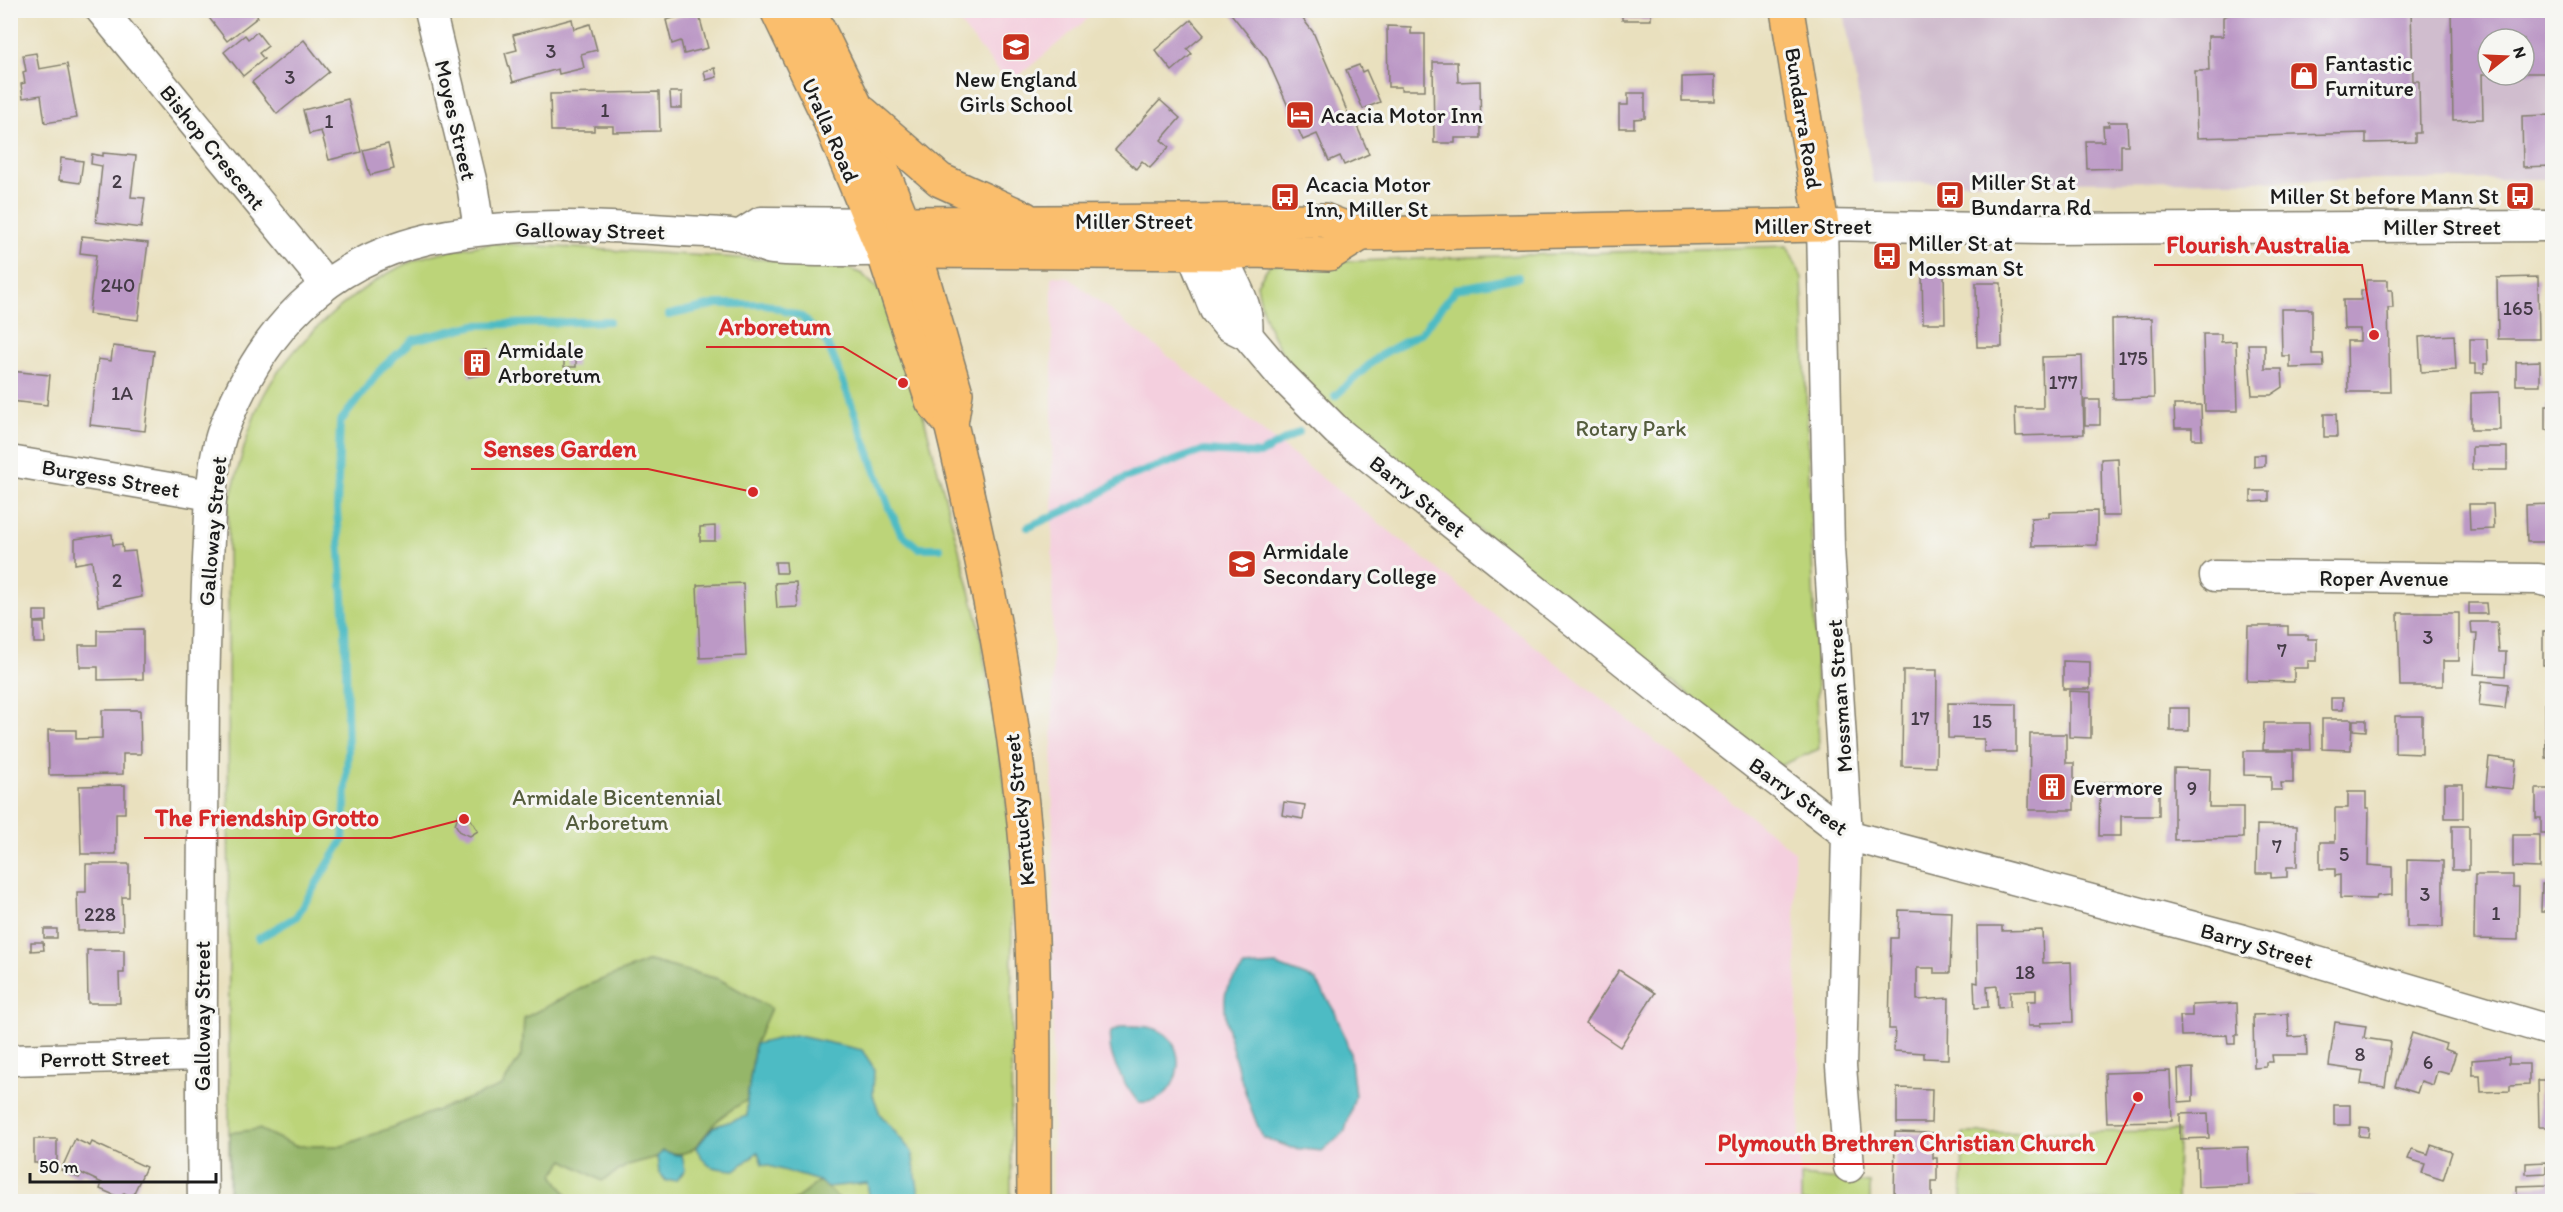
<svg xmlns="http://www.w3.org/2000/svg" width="2563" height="1212" font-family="Itim,sans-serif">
<rect width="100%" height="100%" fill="#f6f6f2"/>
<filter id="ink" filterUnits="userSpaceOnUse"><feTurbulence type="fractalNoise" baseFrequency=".0167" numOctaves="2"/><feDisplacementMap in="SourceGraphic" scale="12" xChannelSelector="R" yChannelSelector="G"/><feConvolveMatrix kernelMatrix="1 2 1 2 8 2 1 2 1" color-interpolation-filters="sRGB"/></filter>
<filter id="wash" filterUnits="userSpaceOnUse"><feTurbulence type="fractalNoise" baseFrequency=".008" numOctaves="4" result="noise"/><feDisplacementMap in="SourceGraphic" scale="24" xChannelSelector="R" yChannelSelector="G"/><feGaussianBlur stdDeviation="1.35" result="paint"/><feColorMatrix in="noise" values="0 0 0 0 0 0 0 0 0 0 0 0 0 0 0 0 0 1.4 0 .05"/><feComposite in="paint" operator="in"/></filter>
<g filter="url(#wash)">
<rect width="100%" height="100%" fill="#e9e0be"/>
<g fill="#f4cfde">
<path d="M950,11H1097L1009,84Z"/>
<path d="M1052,276L1068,277L1794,851L1801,1201H1053Z"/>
</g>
<path fill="#d0bdce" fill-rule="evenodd" d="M1844,11H2552V179L1873,183ZM2488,39H2524V75H2488Z"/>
<g fill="#bcd479" stroke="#6c784a" stroke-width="1.5">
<path d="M492,243L838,264L862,274L881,292L900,343L924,418L978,621L1005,786L1012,864L1011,1201H229L228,505C238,473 245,436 259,405C285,347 361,280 421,258C442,250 469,248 492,243Z"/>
<path d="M1787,246L1802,278L1819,749L1780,766L1346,426C1303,381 1266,348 1257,284L1270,264Z"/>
<path d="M2178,1131L2177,1201H1962L1963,1133Z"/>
<path d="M1801,1176L1870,1183V1201L1801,1202Z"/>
</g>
<g fill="#95b669" stroke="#586942" stroke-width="1.5">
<path d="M649,961L719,979L771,1008L755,1044L747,1100C738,1106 727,1112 719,1119C698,1138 697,1162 663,1151L657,1157L628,1165L602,1181L564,1160L553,1175L571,1201L229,1202L230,1133L259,1129L295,1146H342L502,1086L522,1054L524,1018L588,985Z"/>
<path d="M819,1181L842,1201L796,1202L795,1200Z"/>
</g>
<g fill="#4dbbc4" stroke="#346c70" stroke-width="1.5">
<path d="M1276,965L1316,980L1335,1012L1350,1052L1355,1096L1345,1131L1322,1151L1292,1148L1263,1138C1251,1112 1216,1015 1227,989C1230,982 1239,974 1244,967Z"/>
<path d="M1123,1026C1134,1026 1150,1025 1160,1031C1193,1048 1178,1107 1138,1102C1124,1084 1105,1054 1111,1032Z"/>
<path d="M794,1035L862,1050L874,1068L873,1095L880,1114L912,1152L920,1201H870L867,1183L827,1187L819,1181L762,1164L758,1152L735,1170C711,1168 707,1169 696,1148L713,1127L747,1116V1100L755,1044Z"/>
<path d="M663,1151L677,1155H682L685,1170L677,1180L666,1181L659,1172L657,1157Z"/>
</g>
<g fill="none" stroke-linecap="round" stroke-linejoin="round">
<g stroke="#4dbbc4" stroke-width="8">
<path d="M669,315L717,304H766L802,317L827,343L843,381L889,508L901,533L918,548H940"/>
<path d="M1335,396L1379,356L1421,333L1456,289L1518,277"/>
<path d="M1028,527L1089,500L1125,478L1202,451L1260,454L1299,432"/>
<path d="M259,938L296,917L343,840L348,752L345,626L337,510L340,422L382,368L413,340L476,325L609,321"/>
</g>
</g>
<g id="blocks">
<g fill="#bc99c6">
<path d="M10,10H16L12,33H10Z"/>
<path d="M203,10H253L258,17L227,41Z"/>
<path d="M1228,10H1296L1313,32L1350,118L1353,117L1369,154L1344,165L1340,156L1329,161L1317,134L1303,140L1267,59Z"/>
<rect x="1622" y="10" width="29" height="10"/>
<path d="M2241,10H2411L2413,81H2419L2420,133H2415V142L2366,143V133L2197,138L2195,71H2209L2208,36H2223V17Z"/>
<path d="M2451,10H2552V73H2524V39H2488V74H2482L2483,119L2453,120Z"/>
<path d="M698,12L708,48L684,54L681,41L672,44L666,20Z"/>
<path d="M572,19L574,29L590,24L597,50L581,54L584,68L559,74L558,69L513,82L505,53L517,50L513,35Z"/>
<path d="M1191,20L1204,35L1187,49L1192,54L1172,71L1155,50Z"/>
<path d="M1387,26L1411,27V34H1425V90H1401V87H1388Z"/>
<path d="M257,32L268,46L259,53L264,59L243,76L224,52L245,35L248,39Z"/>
<path d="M304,40L329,72L277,114L252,82Z"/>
<path d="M36,53L39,69L67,64L77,118L45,123L41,95L23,98L21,84L25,83L23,72L26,71L23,55Z"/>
<path d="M1433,62H1457L1458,82L1480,81L1481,138H1455V143H1434Z"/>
<path d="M1359,65L1362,72L1366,70L1380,102L1363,109L1346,70Z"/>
<path d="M715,68L717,77L706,80L704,71Z"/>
<path d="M1715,76V101H1682V77Z"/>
<path d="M659,92L660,131L613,132V126H594V131H551L550,94Z"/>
<path d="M670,92H682V108H671Z"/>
<path d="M1628,93H1645V118L1634,119V128H1619V105H1628Z"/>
<path d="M348,99L361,152L329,160L321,131L309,134L303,110Z"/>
<path d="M1160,100L1180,118L1161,140L1169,147L1150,168L1142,161L1136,169L1115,150Z"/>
<path d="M2552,115V166L2523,167L2522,116Z"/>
<path d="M2108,122H2127L2128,145H2121V168L2087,169L2086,141H2104L2103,126H2109Z"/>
<path d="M388,144L394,169L370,175L363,150Z"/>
<path d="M103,153L136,156L131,197L145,198L141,228L96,222L102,166L91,164L92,154L103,156Z"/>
<path d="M61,158L83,161L80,183L59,180Z"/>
<path d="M82,236L148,243L138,320L89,314L96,255L80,253Z"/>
<path d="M1922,272H1944L1945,323H1923Z"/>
<path d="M2538,277L2539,339H2498L2497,278Z"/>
<path d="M2366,280H2388V290H2392L2393,308H2388L2390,392H2348L2347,341H2360V329H2344L2343,300H2361V290H2366Z"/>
<path d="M1976,283H2001L2002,347H1977Z"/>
<path d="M2281,309H2312V354H2323L2324,367L2290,368V356H2282Z"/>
<path d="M2152,318L2154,398L2113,399L2112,319Z"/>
<path d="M2203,334H2221V342L2236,341L2238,411H2205Z"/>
<path d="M2454,335L2456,370L2421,372L2419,337Z"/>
<path d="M2470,339H2487L2488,364H2484V373H2476V364H2470Z"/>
<path d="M2248,344H2265V369H2282L2283,387L2271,395H2252Z"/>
<path d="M113,346L154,351L145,431L90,425L98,359L111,361Z"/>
<rect x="564" y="349" width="12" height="18"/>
<path d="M486,350L489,374L469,377L465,353Z"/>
<path d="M2082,356L2084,434L2016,436L2015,408H2043L2042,357Z"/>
<path d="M2540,361V385H2516V362Z"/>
<path d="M10,371L50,375L47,405L10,401Z"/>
<path d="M2499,392L2500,430H2471V393Z"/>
<rect x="2085" y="400" width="15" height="25"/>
<path d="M2174,405H2201L2202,439H2192V428H2175Z"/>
<rect x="2546" y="405" width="6" height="25"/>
<path d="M2324,414H2336L2337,437H2324Z"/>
<rect x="2472" y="447" width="35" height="23"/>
<path d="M2254,455H2265V466L2254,467Z"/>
<path d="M2118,458L2120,516H2102L2101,459Z"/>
<path d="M2251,491H2269V501L2251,502Z"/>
<path d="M2469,504H2493L2494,529L2470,530Z"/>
<path d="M2552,504V542H2527L2526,505Z"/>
<path d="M2097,511V545L2032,546L2031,518L2049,517V512Z"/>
<path d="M715,526V541H700V527Z"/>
<path d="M112,534L113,545L122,544L123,552L135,551L142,597L98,606L92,561L75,564V539Z"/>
<path d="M775,562H786L787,573H776Z"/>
<path d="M796,582L798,607L777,608L775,583Z"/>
<path d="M743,583L746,656L700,658L697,585Z"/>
<path d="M2469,603H2486L2487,614H2469Z"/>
<path d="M34,611H47V621L34,622Z"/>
<path d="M2398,613H2459V661H2443V686H2400Z"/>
<path d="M2471,622H2497L2499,652H2506L2505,676L2474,674L2477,633H2472Z"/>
<path d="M34,623H44L45,643H34Z"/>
<path d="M2248,626H2288V635H2308V639H2317V661H2308V668H2294V682L2247,681Z"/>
<path d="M143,629V679L98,680V667H80L79,645H97V630Z"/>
<rect x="2543" y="631" width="9" height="34"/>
<path d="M2063,661L2090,662V689H2063Z"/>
<path d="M1903,670H1937L1936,767L1902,766Z"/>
<path d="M2482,681L2508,684L2505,709L2479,706Z"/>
<path d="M2069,691L2091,692V738L2069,737Z"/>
<path d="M2547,693H2552V758H2546L2545,701L2547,700Z"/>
<rect x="2331" y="698" width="12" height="12"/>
<path d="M1948,703L2016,704V752H1984V739L1948,738Z"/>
<rect x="2170" y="708" width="19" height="23"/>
<path d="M102,710H140L141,754H123V774L49,775L48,730H76V739L102,738Z"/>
<path d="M2395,716H2422V754L2395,753Z"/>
<path d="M2322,719H2352L2351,750L2322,749Z"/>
<path d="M2353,720H2366V731L2353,730Z"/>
<path d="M2264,723H2310L2311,750H2263Z"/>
<path d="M10,730H14L15,772H10Z"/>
<path d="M2030,734H2066V763H2074V810H2029Z"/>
<path d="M2244,751H2293V783H2281L2282,790H2271V776L2244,775Z"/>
<path d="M2489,757L2516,760L2513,789L2486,786Z"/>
<path d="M2174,768L2210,769L2209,807H2243V838L2174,840Z"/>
<path d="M2100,782L2159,783V816H2121V836H2099Z"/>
<rect x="2445" y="784" width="18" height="34"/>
<path d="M125,785V813H116V854H81L79,786Z"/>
<path d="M2536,789H2552V833H2541V818H2536Z"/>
<path d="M2348,792H2366V808H2369L2368,865L2392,867V895L2377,896L2376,899L2340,898V875L2335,876V869H2320V842H2335V808H2348Z"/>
<path d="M1284,802L1305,805L1303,819L1282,815Z"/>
<path d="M465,810L478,831L470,836L460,832L455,824L459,813Z"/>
<path d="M2257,825L2297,826V867H2287V877L2271,878V873H2256Z"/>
<rect x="2452" y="826" width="17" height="44"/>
<path d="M2513,835H2540V868L2513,867Z"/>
<path d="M2407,860L2443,861V927H2407Z"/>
<path d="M86,864H129V897H122L123,930L78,931L77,892H86Z"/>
<path d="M2475,875H2513V887H2519L2518,940L2474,939Z"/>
<path d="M2542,884H2552V912H2541Z"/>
<path d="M1899,910L1952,912L1950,973H1934V968H1917V1000L1949,998L1948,1059L1924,1058V1053L1894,1051L1895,1029H1889L1891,938H1898Z"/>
<path d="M1977,926H2002V931L2042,930L2043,963L2071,962L2073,1022L2040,1023L2041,1026H2028L2027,1001H2036V990L2010,991V1007L1998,1008L1997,986L1987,987L1988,1007L1975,1008L1974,982L1978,983Z"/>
<rect x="44" y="929" width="13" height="9"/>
<path d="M31,942H43L44,950L31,951Z"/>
<path d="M87,950H124V973H119L120,1003H88Z"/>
<path d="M1619,970L1655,993L1620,1047L1585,1023Z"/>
<path d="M2237,1003L2238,1035H2235V1044H2228L2227,1035L2181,1036L2180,1016H2192V1005Z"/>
<path d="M2288,1014L2289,1037L2306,1036L2307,1055H2272L2273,1062H2266V1067L2254,1068L2253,1015Z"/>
<path d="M2335,1022L2366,1026L2364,1038L2391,1042L2385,1087L2361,1084L2363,1071L2329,1066Z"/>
<path d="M2412,1033L2446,1044L2444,1049L2456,1053L2449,1074L2437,1071L2433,1085L2421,1081L2417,1093L2395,1086Z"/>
<path d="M2509,1057V1064H2529V1085L2510,1086V1091L2481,1092L2480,1075H2472V1060Z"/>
<path d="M2193,1068V1101L2179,1102L2178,1069Z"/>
<path d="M2170,1071L2172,1121L2107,1122L2105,1073Z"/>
<path d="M2538,1080H2552V1140H2550L2549,1127H2539Z"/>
<path d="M1897,1088L1932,1089L1931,1123H1897Z"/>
<rect x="2334" y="1105" width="16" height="20"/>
<path d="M2208,1113L2209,1138L2180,1139V1114Z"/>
<path d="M2360,1127L2369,1128L2368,1137L2359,1136Z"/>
<path d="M1895,1132L1933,1133V1158H1937V1181H1932V1202H1894Z"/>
<rect x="34" y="1139" width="23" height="24"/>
<path d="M75,1139L90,1146L92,1142L146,1167L132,1197L124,1193L121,1198L100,1189L102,1183L81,1173L79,1178L61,1170Z"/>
<path d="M2431,1145L2452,1152L2443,1180L2422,1173L2425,1164L2408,1159L2412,1149L2428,1154Z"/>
<path d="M2248,1147L2249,1185L2198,1187L2197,1149Z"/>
<path d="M2546,1162V1173L2526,1174V1163Z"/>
<path d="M2549,1172H2552V1202H2517V1186L2549,1185Z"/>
<path d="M2317,1197V1202H2294V1198Z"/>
</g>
</g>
</g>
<g filter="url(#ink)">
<use href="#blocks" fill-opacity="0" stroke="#827e6d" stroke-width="1.5"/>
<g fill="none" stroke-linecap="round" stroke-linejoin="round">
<g stroke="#827e6d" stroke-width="33">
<g id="minor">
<path d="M101,10L325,283"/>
<path d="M430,10L472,184L479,229"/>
<path d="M1188,229L1192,253L1215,310L1227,325L1247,335L1281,375L1337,431L1676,703L1847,835L2243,940L2552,1031"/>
<path d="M1214,230C1216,238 1218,246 1221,254C1231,280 1251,305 1247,335"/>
<path d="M739,236L761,222L894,223"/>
<path d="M10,461L211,495"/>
<path d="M2215,576L2538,579L2552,582"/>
<path d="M10,1060L200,1055"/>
<path d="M1849,1167L1841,1066L1847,835L1829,548L1822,225L2044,229L2552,226"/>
<path d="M203,1202C200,1033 203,864 204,696C205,644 206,592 209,540C210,506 212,457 225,425C263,330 324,263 428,239C506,222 587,225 668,230C690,232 715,231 737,235C750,238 760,248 773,249C817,253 862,250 906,251"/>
</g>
</g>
<g stroke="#827e6d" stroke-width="36">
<g id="major">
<path d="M777,10L826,112L883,251L932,401L951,424"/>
<path d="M809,10L857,108L915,251L956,393L951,424C984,562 1013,701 1026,843C1037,962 1033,1082 1034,1202"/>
<path d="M863,113L940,180L1024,218"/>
<path d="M904,223L1324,220L1361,234L1822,225L1787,10"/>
<path d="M915,251L1220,253L1254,251L1329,254L1361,234"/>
</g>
</g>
<use href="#minor" stroke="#fff" stroke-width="30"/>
<use href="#major" stroke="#fabe6d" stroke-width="33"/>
</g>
</g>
<defs>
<g id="school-square" transform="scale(1.5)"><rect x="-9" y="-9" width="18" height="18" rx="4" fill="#c8321e" stroke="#f6f6f2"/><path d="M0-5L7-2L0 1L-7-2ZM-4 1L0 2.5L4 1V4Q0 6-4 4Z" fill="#fff"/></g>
<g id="shop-square" transform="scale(1.5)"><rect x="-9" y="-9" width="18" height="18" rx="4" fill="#c8321e" stroke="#f6f6f2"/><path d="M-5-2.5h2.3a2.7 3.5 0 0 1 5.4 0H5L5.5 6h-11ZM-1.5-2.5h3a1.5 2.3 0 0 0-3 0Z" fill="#fff"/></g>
<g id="hotel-square" transform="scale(1.5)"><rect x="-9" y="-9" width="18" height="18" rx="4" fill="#c8321e" stroke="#f6f6f2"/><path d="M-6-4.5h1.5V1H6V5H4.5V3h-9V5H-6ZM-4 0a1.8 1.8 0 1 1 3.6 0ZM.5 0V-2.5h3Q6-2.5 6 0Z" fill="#fff"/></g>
<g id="bus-square" transform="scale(1.5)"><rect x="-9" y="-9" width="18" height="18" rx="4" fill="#c8321e" stroke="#f6f6f2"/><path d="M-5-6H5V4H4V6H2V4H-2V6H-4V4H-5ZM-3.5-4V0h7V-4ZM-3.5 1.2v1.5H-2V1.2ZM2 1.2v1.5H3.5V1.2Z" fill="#fff"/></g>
<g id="building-square" transform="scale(1.5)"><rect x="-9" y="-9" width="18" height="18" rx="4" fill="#c8321e" stroke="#f6f6f2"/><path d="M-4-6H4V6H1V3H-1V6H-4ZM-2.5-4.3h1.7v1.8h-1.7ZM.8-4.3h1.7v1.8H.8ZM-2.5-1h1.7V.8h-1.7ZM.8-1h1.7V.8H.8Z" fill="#fff"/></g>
</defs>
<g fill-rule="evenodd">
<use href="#school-square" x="1016" y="47"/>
<use href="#shop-square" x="2304" y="76"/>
<use href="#hotel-square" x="1300" y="115"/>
<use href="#bus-square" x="1950" y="195"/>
<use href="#bus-square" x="2520" y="196"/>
<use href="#bus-square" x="1285" y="197"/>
<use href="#bus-square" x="1887" y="256"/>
<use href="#building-square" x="477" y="363"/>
<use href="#school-square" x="1242" y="564"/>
<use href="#building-square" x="2052" y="787"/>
</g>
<g text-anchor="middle" stroke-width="6" stroke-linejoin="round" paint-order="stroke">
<g font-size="20" fill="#443b46">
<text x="551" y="58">3</text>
<text x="290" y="84">3</text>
<text x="605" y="117">1</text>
<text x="329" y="128">1</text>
<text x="117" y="188">2</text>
<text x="118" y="292">240</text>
<text x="2518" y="315">165</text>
<text x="2133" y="365">175</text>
<text x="2063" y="389">177</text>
<text x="122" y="400">1A</text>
<text x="117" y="587">2</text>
<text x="2428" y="644">3</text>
<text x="2282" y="657">7</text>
<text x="1920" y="725">17</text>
<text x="1982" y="728">15</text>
<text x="2192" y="795">9</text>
<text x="2277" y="853">7</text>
<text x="2344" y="861">5</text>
<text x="2425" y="901">3</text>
<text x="2496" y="920">1</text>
<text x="100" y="921">228</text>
<text x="2025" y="979">18</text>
<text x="2360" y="1061">8</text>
<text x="2428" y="1069">6</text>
</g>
<g font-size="22" fill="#1c1c1c" stroke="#f6f6f2" text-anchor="start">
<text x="2325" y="71">Fantastic<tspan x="2325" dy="25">Furniture</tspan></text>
<text x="1016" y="87" text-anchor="middle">New England<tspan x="1016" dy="25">Girls School</tspan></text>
<text x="1321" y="123">Acacia Motor Inn</text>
<text x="1971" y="190">Miller St at<tspan x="1971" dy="25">Bundarra Rd</tspan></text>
<text x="1306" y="192">Acacia Motor<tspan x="1306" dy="25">Inn, Miller St</tspan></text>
<text x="2499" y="204" text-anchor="end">Miller St before Mann St</text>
<text x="1908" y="251">Miller St at<tspan x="1908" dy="25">Mossman St</tspan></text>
<text x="498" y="358">Armidale<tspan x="498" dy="25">Arboretum</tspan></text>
<text x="1263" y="559">Armidale<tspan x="1263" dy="25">Secondary College</tspan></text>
<text x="2073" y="795">Evermore</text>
</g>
<g font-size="22" fill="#1c1c1c" stroke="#f6f6f2">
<text transform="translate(1804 118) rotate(81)" y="8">Bundarra Road</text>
<text transform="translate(456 120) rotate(77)" y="8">Moyes Street</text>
<text transform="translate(831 130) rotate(66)" y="8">Uralla Road</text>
<text transform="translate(213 147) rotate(51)" y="8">Bishop Crescent</text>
<text x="1134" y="229">Miller Street</text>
<text x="1813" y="234">Miller Street</text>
<text x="2442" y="235">Miller Street</text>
<text transform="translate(590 230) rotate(1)" y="8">Galloway Street</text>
<text transform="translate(111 478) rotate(10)" y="8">Burgess Street</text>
<text transform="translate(1418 496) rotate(39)" y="8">Barry Street</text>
<text transform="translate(212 531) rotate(-85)" y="8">Galloway Street</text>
<text x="2384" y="586">Roper Avenue</text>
<text transform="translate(1839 696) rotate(-94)" y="8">Mossman Street</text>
<text transform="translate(1799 796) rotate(36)" y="8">Barry Street</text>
<text transform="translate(1019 810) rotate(-96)" y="8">Kentucky Street</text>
<text transform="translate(2257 945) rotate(16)" y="8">Barry Street</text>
<text transform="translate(202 1016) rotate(-90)" y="8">Galloway Street</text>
<text transform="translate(105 1058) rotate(-1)" y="8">Perrott Street</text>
</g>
<g font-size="22" fill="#545c3d" stroke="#f6f6f2">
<text x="1631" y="436">Rotary Park</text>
<text x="617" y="805">Armidale Bicentennial<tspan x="617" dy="25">Arboretum</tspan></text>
</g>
</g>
<path fill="none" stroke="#d62828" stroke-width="2" d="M2374 335L2362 265H2154M903 383L843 347H706M753 492L648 469H471M464 819L391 838H144M2138 1097L2106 1164H1705"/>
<g fill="#d62828" stroke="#f6f6f2" stroke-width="2">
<circle cx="2374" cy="335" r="6"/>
<circle cx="903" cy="383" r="6"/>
<circle cx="753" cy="492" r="6"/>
<circle cx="464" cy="819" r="6"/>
<circle cx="2138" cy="1097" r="6"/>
</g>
<g font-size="24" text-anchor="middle" font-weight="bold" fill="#d62828" stroke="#f6f6f2" stroke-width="6" stroke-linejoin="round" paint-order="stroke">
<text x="2258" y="253">Flourish Australia</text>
<text x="775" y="335">Arboretum</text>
<text x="560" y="457">Senses Garden</text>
<text x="267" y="826">The Friendship Grotto</text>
<text x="1906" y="1151">Plymouth Brethren Christian Church</text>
</g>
<rect width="2563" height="1212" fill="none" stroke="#f6f6f2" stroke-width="36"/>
<g transform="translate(2506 57) rotate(72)"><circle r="28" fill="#f6f6f2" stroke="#9f9f9c" stroke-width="1.5"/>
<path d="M0-4.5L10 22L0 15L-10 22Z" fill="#c8321e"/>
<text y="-9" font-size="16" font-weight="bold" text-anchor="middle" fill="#1c1c1c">N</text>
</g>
<path d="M30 1173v9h186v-9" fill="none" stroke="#1c1c1c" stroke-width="3"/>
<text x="39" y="1173" font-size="18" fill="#1c1c1c" stroke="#f6f6f2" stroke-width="4.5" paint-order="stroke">50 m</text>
</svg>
